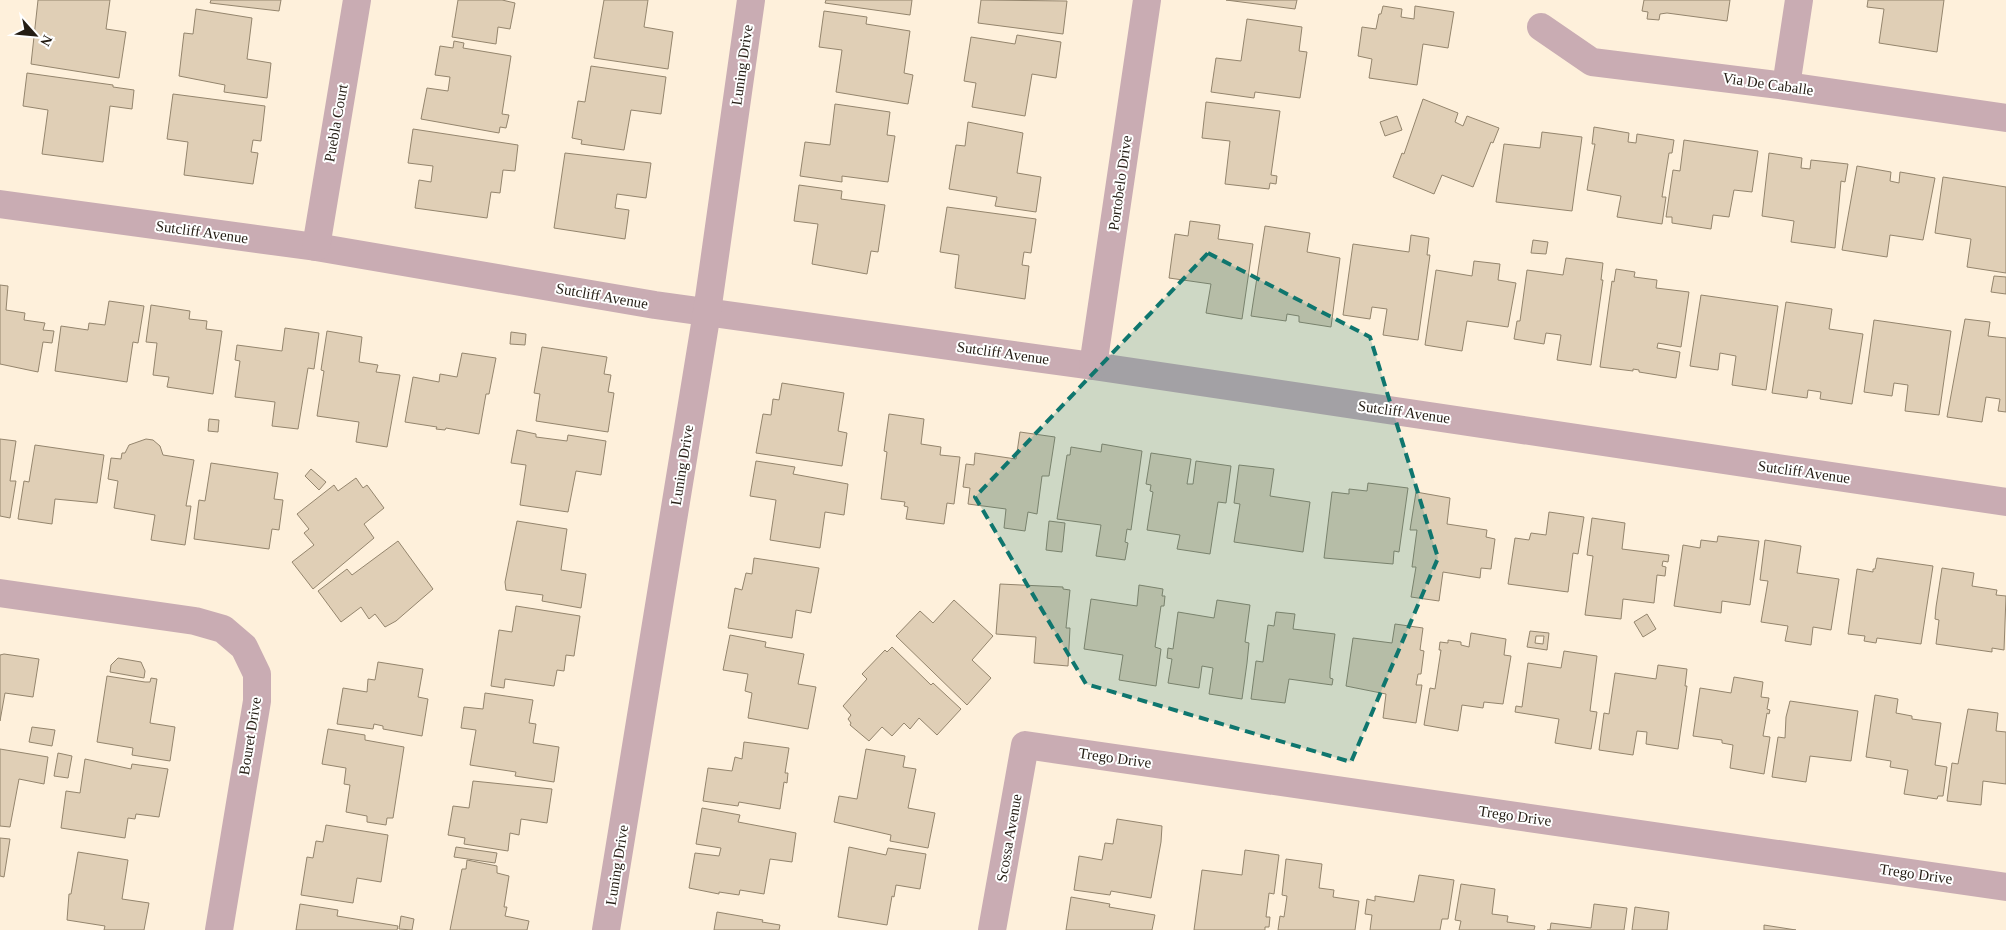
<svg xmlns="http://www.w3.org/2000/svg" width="2006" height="930" font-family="'Times New Roman',serif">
<rect width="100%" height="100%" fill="#fef0db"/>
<g fill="#e0cfb6" stroke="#94856d" fill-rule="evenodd">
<path d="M38,0H110L106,29L126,32L119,78L31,64Z"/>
<path d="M211,0H281L279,11L210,3Z"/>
<path d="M458,0H502L515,3L510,29L498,27L496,44L452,37Z"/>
<path d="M604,0H648L644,27L673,32L668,69L594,58Z"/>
<path d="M826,0H912L910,15L825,3Z"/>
<path d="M981,0L1067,1L1063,34L978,23Z"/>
<path d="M1226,0H1297L1295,9Z"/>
<path d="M1644,0H1730L1727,21L1667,13L1660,14L1659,20L1647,19L1648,12L1642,11Z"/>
<path d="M1868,0H1944L1937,52L1879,43L1884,9L1867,7Z"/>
<path d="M1383,6L1402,9L1401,17L1414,19L1415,6L1454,12L1448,48L1423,44L1417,85L1369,78L1372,59L1358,56L1362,27L1376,29L1379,14H1381Z"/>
<path d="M196,9L252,18L247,59L271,63L267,98L224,92L225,85L179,76L184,33L193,34Z"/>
<path d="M824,11L867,17L866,24L910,31L904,73L913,75L908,104L836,92L842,50L819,47Z"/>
<path d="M1247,19L1302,27L1299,51L1307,52L1300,98L1255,92L1254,98L1211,92L1216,58L1241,61Z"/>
<path d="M1017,35L1061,42L1056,78L1032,74L1025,116L972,107L976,83L964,81L971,37L1015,44Z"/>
<path d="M454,41L464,43L463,48L511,56L502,114L509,115L506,128L500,127L499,133L421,119L427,88L448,91L450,77L435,75L440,46L453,48Z"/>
<path d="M591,66L666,77L661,114L631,110L624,150L581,144L582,140L572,138L578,101L585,102Z"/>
<path d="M27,73L113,85V87L134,90L132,109L110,106L103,162L42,154L48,110L23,106Z"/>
<path d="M173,94L265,106L261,141L253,140L251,152L258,153L253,184L184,175L188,142L167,139Z"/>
<path d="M1423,99L1458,113L1455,122L1463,126L1467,116L1499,128L1493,143L1491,142L1473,187L1442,175L1434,194L1393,177L1402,153L1404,154Z"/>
<path d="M1206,102L1280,111L1271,175L1277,176L1276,184L1270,183L1269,189L1225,184L1230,141L1202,138Z"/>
<path d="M835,104L890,112L887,135L895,136L888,182L842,176V182L800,176L805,142L830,145Z"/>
<path d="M1397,116L1402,130L1385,136L1380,122Z"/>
<path d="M968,122L1023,133L1017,173L1041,177L1036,212L995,206L997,197L949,189L956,145L965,146Z"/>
<path d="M1594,127L1629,133L1628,142L1636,143L1637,134L1674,140L1672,153H1669L1662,197H1666L1662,224L1617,217L1621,196L1587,190L1595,144H1592Z"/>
<path d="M413,129L518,145L515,171L503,170L500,193L491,192L487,218L415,208L419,180L431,182L433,166L408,163Z"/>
<path d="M1542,132L1582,137L1572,211L1496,202L1504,144L1540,148Z"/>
<path d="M1684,140L1758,151L1752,192L1734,190L1729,217L1713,215L1711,229L1672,223V217H1666L1673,170L1680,171Z"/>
<path d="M565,153L651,163L646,198L617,194L615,208L629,210L625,239L554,228Z"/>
<path d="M1769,153L1802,158L1801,168L1810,169L1811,160L1848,164L1845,182L1841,181L1835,248L1791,242L1794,221L1762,216Z"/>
<path d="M1857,166L1891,172L1890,181L1899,183L1900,172L1935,178L1923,240L1890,235L1887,257L1842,250Z"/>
<path d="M1943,177L2006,187V273L1967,267L1971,239L1935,233Z"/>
<path d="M799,185L842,191L841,199L885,205L878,252L871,251L867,274L812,264L818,224L794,221Z"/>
<path d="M947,207L1036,219L1031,253L1024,252L1022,265L1029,266L1025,299L955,288L959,255L940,252Z"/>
<path d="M1190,221L1220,225L1218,239L1253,244L1242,319L1206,313L1211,284L1169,278L1175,234L1188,236Z"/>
<path d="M1265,226L1310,233L1307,252L1340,258L1331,327L1299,322V316L1287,314L1286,321L1251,316Z"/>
<path d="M1411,235L1429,238L1427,255H1430L1418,340L1383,335L1387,309L1372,307L1370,319L1343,315L1353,244L1409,252Z"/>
<path d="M1533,240L1548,242L1546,254L1531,253Z"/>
<path d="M1566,258L1603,263L1601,280H1603L1591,365L1557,360L1561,335L1546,333L1544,344L1514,339L1517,321H1520L1527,270L1563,275Z"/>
<path d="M1474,261L1500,264L1498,280L1516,283L1508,327L1467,321L1462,351L1425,345L1436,270L1472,276Z"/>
<path d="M1616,269L1635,272L1634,277L1657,280L1656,288L1689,292L1681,347L1658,343L1657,348L1680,352L1676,378L1639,372V370L1633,369V371L1600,367L1612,281L1614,282Z"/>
<path d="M1994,276L2006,277V294L1991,292Z"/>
<path d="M0,285L8,286L6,310L25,313L24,320L45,323L43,330L54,331L52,343L43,342L38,372L0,364Z"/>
<path d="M1701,295L1778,306L1766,390L1732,385L1736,356L1720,353L1718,370L1690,366Z"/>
<path d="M109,301L144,306L138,343L133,342L127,382L55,371L61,326L88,330L89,323L105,325Z"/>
<path d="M1786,302L1832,309L1829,329L1863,334L1852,404L1820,399L1821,392L1808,390L1807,398L1772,393Z"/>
<path d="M151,305L190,311L189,319L207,321L206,329L222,331L213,394L167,387L169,377L153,375L157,343L146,342Z"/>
<path d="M1965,319L1990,322L1988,336L2006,338V412L1998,411L2000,399L1986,397L1982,422L1947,417Z"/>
<path d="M1874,320L1951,331L1939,415L1905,411L1908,385L1894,383L1892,396L1864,392Z"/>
<path d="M285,328L319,333L314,369L308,368L298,429L272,426L275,402L235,397L240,361L235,360L237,345L282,351Z"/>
<path d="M327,331L362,337L359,362L378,365L376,372L400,375L387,447L356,442L359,422L317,416L324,371L321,370Z"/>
<path d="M511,332L526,334L525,345L510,344Z"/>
<path d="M542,347L607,357L604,374L611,375L608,392L614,393L608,432L536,421L540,394L534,393Z"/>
<path d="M462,353L496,358L489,394H486L479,434L446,428L445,430L436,429L437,427L405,422L413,377L439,382L440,374L457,377Z"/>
<path d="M782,383L844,393L838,431L847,433L842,466L756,453L763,414L771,415L773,399L779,400Z"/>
<path d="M889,414L924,419L921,444L941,447L940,455L960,457L954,504L947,503L944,524L906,519L908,507L904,506L905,502L881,499L887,452L884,451Z"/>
<path d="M209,419L219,420L218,432L208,431Z"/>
<path d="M517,430L536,434V437L567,441L568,435L606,441L601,475L576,471L568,512L520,505L526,465L511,463Z"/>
<path d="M1020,432L1055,437L1049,476H1042L1037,514L1028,512L1025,531L1004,528L1006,509L968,504L970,488L963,487L966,464L974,465L975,453L1016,459Z"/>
<path d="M0,439L16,441L10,481H16L10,518L0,516Z"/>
<path d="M146,439L153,440L160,446L163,455L194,460L186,506H191L185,545L151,540L155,515L114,508L118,481L108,479L111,458L121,459L122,453H125L129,445Z"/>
<path d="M1102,444L1142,451L1131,530L1127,529L1125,542L1128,543L1125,560L1096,556L1101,525L1057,519L1067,455H1070L1071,447L1101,452Z"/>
<path d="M35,445L104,455L97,503L55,499L52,524L18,519L24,481L29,482Z"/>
<path d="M1151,453L1191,459L1187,484H1193L1196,461L1231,466L1226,503L1218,502L1210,554L1177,549L1180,535L1147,530L1153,492L1150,491L1151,485L1146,484Z"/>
<path d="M756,461L795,467L793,474L848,484L844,515L825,512L820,548L770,540L776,500L750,496Z"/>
<path d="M211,463L278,473L274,499L283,500L279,530L272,529L269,549L194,539L199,500L205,501Z"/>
<path d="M1239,465L1274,469L1270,496L1310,502L1303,552L1234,542L1240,504L1234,503Z"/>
<path d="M311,469L326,482L319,490L305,476Z"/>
<path d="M356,478L363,488L367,485L384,508L364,524L374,538L313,589L292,562L314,545L304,533L309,529L297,514L334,485L338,491Z"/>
<path d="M1368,483L1408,488L1399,552L1394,551L1393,564L1324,558L1332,492L1349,494V489L1367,491Z"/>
<path d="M1416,492L1450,498L1447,524L1487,530L1486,537L1495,539L1491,569L1481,568L1480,578L1443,572L1439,601L1411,597L1416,567H1412L1417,530H1410Z"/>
<path d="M1549,512L1584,517L1578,554L1573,553L1568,592L1508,584L1515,538L1529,540L1531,533L1546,535Z"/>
<path d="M1592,518L1625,523L1622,549L1669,555L1668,562L1663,561L1662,566L1666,567L1665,576L1657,575L1654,603L1623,599L1621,619L1585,615L1593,556L1587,555Z"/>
<path d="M517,521L567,529L561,570L586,574L581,608L542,601L543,595L506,590L505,582Z"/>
<path d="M1049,521L1065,523L1062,552L1046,550Z"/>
<path d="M1718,536L1759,541L1750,605L1722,601L1721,613L1674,606L1683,545L1700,548L1701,540L1717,542Z"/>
<path d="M1765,540L1801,546L1797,573L1839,579L1831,630L1813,627L1811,645L1785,641L1788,626L1761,622L1768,581L1760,580Z"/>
<path d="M398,541L433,589L396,621L385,627L375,614L369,619L361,607L341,622L318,591L347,569L352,575Z"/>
<path d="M754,558L819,568L811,613L796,610L792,638L728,628L735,588L742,590L746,573L752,574Z"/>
<path d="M1877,558L1933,566L1921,644L1877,638L1876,643L1864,641L1865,636L1848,634L1857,569L1873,572V569H1875Z"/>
<path d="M1942,568L1974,573L1972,586L1997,590L1996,595L2006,596L2004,650L1992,648V652L1936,644L1939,620L1935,619L1936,607Z"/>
<path d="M1000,584L1063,587V589L1070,590L1066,628H1070L1068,666L1034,663L1036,637L996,634Z"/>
<path d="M1139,585L1163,589L1162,596H1165L1164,606H1161L1155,647L1161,649L1156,686L1119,680L1123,655L1084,649L1091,599L1137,606Z"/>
<path d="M954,600L993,636L972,660L991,678L967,705L896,636L920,611L933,623Z"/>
<path d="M1217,600L1250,605L1245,642L1249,643L1247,663L1242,699L1209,694L1213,668L1202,666L1199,688L1168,683L1172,659L1167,658L1168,648L1173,649L1178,612L1214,618Z"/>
<path d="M516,606L580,616L574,656L566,655L564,671L557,670L554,686L505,679L504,688L491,686L499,630L512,632Z"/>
<path d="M1276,612L1295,614L1293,629L1335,634L1330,672V678L1333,679L1332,685L1289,679L1285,703L1251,699L1256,661L1263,662L1268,625L1274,626Z"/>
<path d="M1647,614L1656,629L1643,637L1634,622Z"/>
<path d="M1395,624L1423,628L1420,650L1424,651L1421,674H1418L1416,685H1422L1416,723L1383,718L1386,694L1346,686L1353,638L1392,643Z"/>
<path d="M1530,631L1549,633L1547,650L1527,647ZM1536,636H1544L1543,644L1535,643Z"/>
<path d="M1471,633L1506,639L1504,655L1511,656L1503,704L1484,702L1483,708L1462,705L1458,731L1424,725L1430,688L1435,689L1441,650H1439L1440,642L1448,643V640L1461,642V645L1469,647Z"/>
<path d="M730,635L766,642L765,647L804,654L798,684L816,687L808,729L748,718L752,693L745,691L748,674L723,670Z"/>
<path d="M892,647L931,685L933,683L961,709L937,735L919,718L910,729L904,723L892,736L882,727L869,741L850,725L851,723L848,719L851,715L843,706L867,679L862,674L885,650L887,652Z"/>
<path d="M1564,651L1597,656L1590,711L1597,712L1591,749L1555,743L1559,719L1515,712L1516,706L1522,707L1528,663L1561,668Z"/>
<path d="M4,654L39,659L33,697L5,693L0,721V655Z"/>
<path d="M118,658L141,662L145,671L144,678L110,672L111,665Z"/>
<path d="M378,662L423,669L418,697L428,699L422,736L383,729V726L374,724L373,729L337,724L343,688L367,692L368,679L375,680Z"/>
<path d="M1658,665L1687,669L1685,686H1687L1678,749L1646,744L1647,732L1637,731L1633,755L1599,750L1604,713L1609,714L1615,673L1656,679Z"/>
<path d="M107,676L145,682H150L151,678L157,679L150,723L175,727L170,761L132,755L133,748L97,742Z"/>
<path d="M1734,677L1763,682L1761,697L1769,698L1767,709L1770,710L1769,714L1767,713L1763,736L1770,737L1764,774L1730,768L1733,745L1722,743V740L1693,736L1700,688L1731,693Z"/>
<path d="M485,693L533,700L529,723L536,724L533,743L559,747L554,782L515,776L516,772L470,765L476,730L461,728L464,707L483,709Z"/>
<path d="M1875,695L1898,699L1896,713L1912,716V719L1941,723L1935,765L1947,767L1943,796H1938L1937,799L1904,794L1908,770L1890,767L1891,761L1866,757Z"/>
<path d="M1790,701L1858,711L1851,761L1810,756L1806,782L1772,777L1778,737L1785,738L1786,717Z"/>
<path d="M1968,709L1998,713L1996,731L2006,732V784L1983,781L1981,805L1947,801L1952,763L1958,764Z"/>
<path d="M32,727L55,730L52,746L29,742Z"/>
<path d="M328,729L365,735V740L404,747L393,818H387L386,825L367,822V816L346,812L350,785L344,784L346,768L322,764Z"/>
<path d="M744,742L789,748L785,773H788L787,783L784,782L780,809L739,802L738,806L703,801L708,768L732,771L735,757L742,759Z"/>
<path d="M0,749L48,757L44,784L19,779L10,827L0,826Z"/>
<path d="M866,749L905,756L903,767L916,769L908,808L935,813L928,848L890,841L891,835L834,822L839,796L857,799Z"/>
<path d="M58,753L72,756L68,778L54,776Z"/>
<path d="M85,759L131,769L132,764L168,769L159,817L136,814L135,819L128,818L125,838L61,828L66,791L80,793Z"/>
<path d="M473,781L552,789L547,823L521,819L519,835L510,833L508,851L464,844L465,838L448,835L453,806L469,808Z"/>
<path d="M702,808L740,815L738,822L796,833L792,862L770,859L764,894L740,890L739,895L719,892V894L689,888L695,853L719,856L721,848L696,844Z"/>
<path d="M1117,819L1162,826L1161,842L1151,898L1111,891L1110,895L1074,890L1079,856L1102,860L1105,843L1113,844Z"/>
<path d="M326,825L388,835L381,882L357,878L353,903L301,895L307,857L313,858L316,841L323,842Z"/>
<path d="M0,838L10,839L4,877L0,876Z"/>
<path d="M456,847L497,853L495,863L454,857Z"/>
<path d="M849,847L886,855L888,848L926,854L920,889L896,885L894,897L892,896L887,925L838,917Z"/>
<path d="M1245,850L1279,855L1274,894L1269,893L1266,917H1270L1269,927H1265V930H1194L1202,870L1242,875Z"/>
<path d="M78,852L128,860L122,899L149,903L144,930H104L105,926L67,920L69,894H71Z"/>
<path d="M1286,859L1322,864L1319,888L1334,890L1333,897L1359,901L1355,930H1278L1280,916L1284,917L1287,896L1282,895Z"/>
<path d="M467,860L497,866V873L509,876L504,907H507L505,916L529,921L527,930H450L462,869H466Z"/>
<path d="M1419,875L1454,880L1448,919H1442L1440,930H1370L1372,915L1365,914L1367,899L1375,901V896L1414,902Z"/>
<path d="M1461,884L1495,889L1492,914L1508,916L1507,922L1535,926L1534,930H1459L1461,921L1455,920Z"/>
<path d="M1071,897L1110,904L1109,907L1155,915L1152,930H1066Z"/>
<path d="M300,904L338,910L337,916L398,926L397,930H296Z"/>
<path d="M1594,904L1627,908L1624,930H1547H1550L1551,923L1591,928Z"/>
<path d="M1635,907L1669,912L1667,930H1632Z"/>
<path d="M717,912L763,920L762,922L780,925L779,930H714Z"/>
<path d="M401,916L414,919L412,930L399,929Z"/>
<path d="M1764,925L1796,930H1764Z"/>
</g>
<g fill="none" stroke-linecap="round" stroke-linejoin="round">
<g stroke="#c9acb3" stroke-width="28">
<path d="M1541,27L1592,62L1786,86L2006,118"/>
<path d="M1786,86L1799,0"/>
<path d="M0,204L316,247L655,305L1093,366L2006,502"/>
<path d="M316,247L357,0"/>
<path d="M1093,366L1147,0"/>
<path d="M0,593L195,621L223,629L244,647L257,674V701L219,930"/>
<path d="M606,930L707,312L751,0"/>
<path d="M992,930L1025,745L2006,887"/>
</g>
</g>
<path fill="#0f766e" fill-opacity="0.2" stroke="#0f766e" stroke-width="4" stroke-dasharray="10 6" stroke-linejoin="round" d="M1208,253L1370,337L1438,558L1351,762L1086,684L975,497Z"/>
<g text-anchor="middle" stroke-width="4" stroke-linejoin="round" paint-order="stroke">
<g font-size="15" fill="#241d14" stroke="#fff">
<text transform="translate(742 65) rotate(-82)" y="5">Luning Drive</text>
<text transform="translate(1768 84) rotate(8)" y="5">Via De Caballe</text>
<text transform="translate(336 123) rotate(-80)" y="5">Puebla Court</text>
<text transform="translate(1120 183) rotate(-82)" y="5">Portobelo Drive</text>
<text transform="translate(202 232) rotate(8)" y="5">Sutcliff Avenue</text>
<text transform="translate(602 296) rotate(10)" y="5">Sutcliff Avenue</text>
<text transform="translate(1003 353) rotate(8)" y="5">Sutcliff Avenue</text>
<text transform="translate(1404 412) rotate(8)" y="5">Sutcliff Avenue</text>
<text transform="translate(682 465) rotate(-81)" y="5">Luning Drive</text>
<text transform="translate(1804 472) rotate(8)" y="5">Sutcliff Avenue</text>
<text transform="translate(250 736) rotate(-81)" y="5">Bouret Drive</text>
<text transform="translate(1115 758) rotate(8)" y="5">Trego Drive</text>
<text transform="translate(1515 816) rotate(8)" y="5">Trego Drive</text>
<text transform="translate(1009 838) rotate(-80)" y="5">Scossa Avenue</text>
<text transform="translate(617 865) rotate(-81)" y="5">Luning Drive</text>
<text transform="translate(1916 874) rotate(8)" y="5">Trego Drive</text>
</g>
</g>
<g transform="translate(35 35) rotate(117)" stroke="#ffffff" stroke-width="4" paint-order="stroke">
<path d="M0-4L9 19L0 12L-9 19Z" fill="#241d14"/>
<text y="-8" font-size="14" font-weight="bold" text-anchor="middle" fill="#241d14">N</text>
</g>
</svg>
